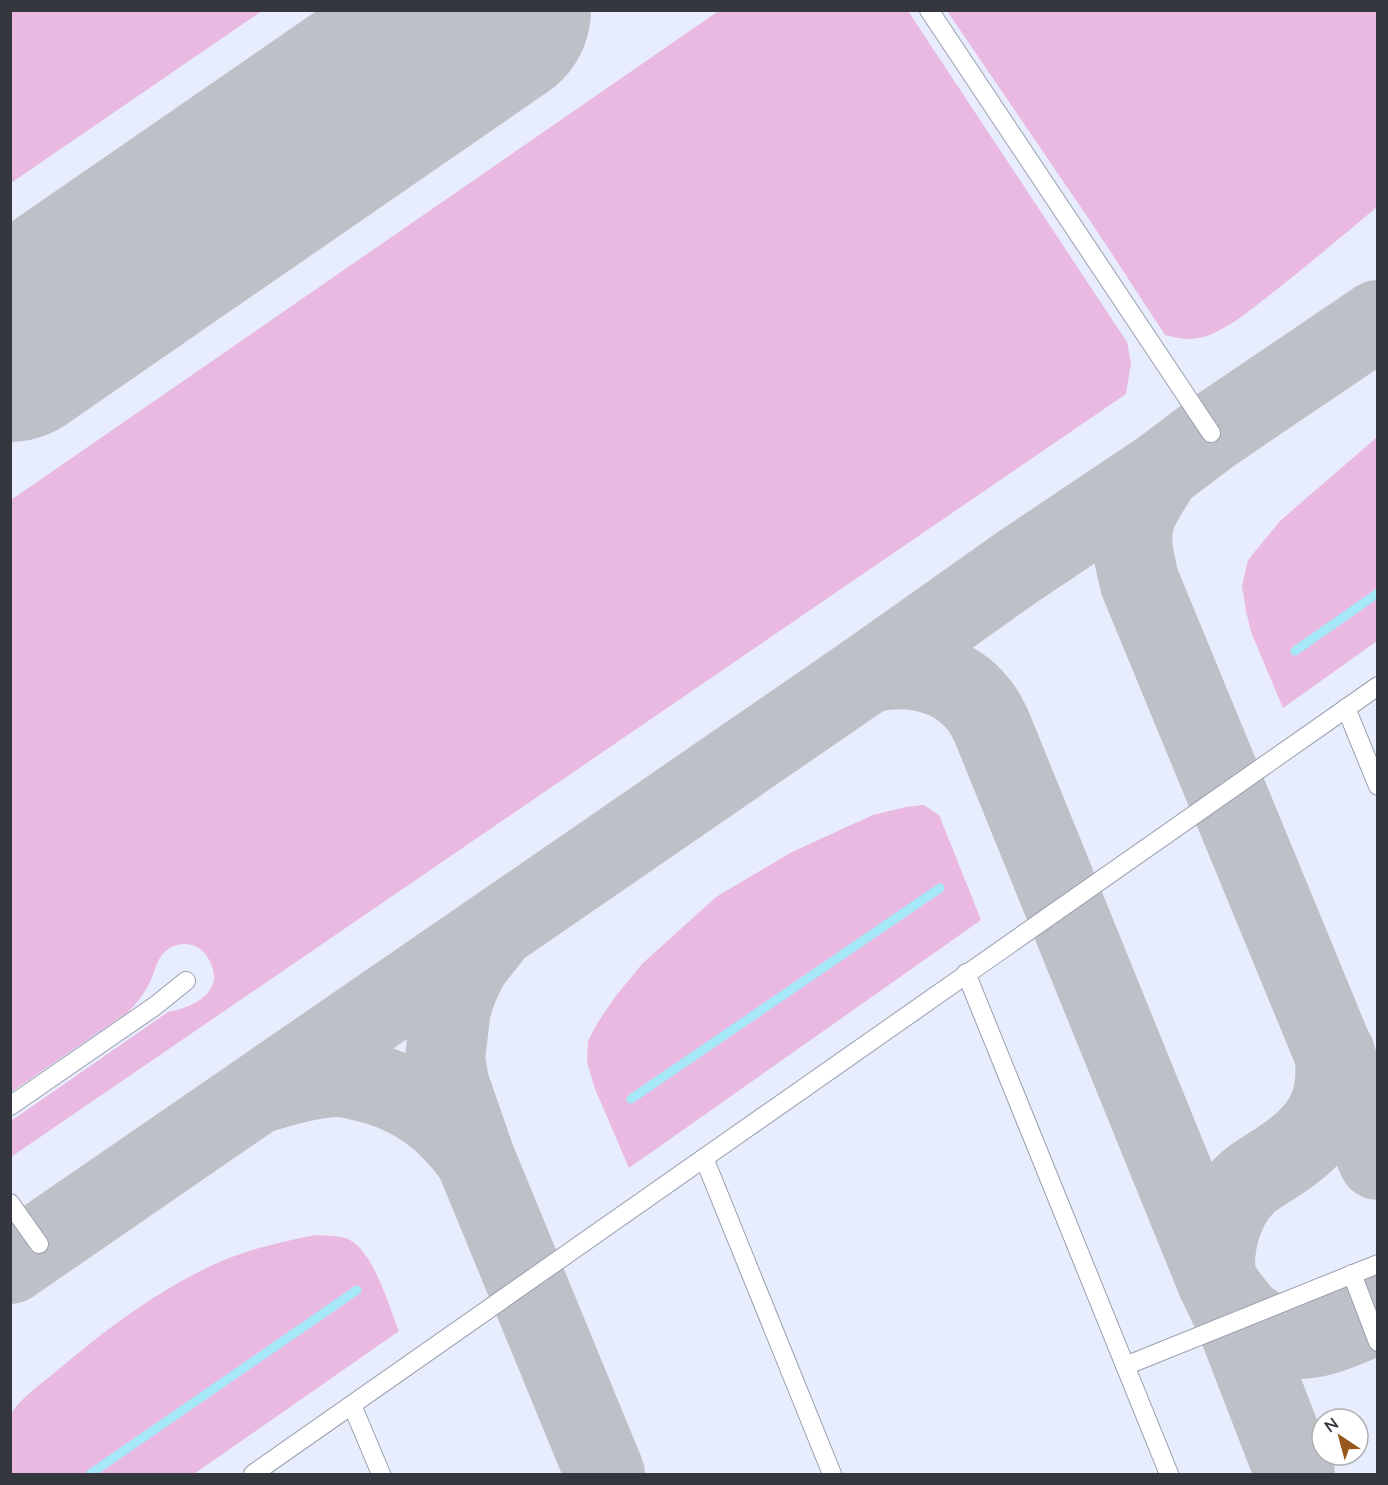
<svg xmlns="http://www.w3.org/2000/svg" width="1388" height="1485" font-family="Lato,sans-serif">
<rect width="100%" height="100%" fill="#f4f7fe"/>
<path fill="#e8edfd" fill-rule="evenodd" d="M10,11H1377V1474H11ZM1322,1419H1358V1455H1322Z"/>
<g fill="#e9b9e1">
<path d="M11,10H262V11L11,183Z"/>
<path d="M720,10L908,11L1127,342L1131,363L1126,394L11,1157V1121L168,1012C198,1007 229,988 206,955C198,943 182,941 170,948C157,956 156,969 150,982C145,992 136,1005 128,1012C116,1021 102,1029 90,1038C64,1056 37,1074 11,1092V500Z"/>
<path d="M947,11H1377V207C1342,236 1307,266 1271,294C1253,308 1234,324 1214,333C1198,341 1181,340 1165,335L1095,228Z"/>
<path d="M1377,437V641L1283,708L1251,632L1246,611L1242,586L1248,560L1280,521Z"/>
<path d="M924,805L939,815L981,920L629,1168L595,1089L587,1062L588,1041L598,1022L615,997L642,964L716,897L792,852L873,815L906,807Z"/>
<path d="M316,1235C325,1236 336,1235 345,1238C372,1245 389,1307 399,1331L194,1474H11C10,1463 7,1424 11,1415C17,1401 41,1384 53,1374C105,1330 161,1287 224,1260C253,1248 285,1241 316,1235Z"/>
</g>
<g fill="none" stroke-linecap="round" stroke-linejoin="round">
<g stroke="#a7e8f8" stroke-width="9">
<path d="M1295,651L1378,593"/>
<path d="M631,1099L940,888"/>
<path d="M90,1474L357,1290"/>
</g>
<g stroke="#bec0c8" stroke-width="80">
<path d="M1162,470C1131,518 1125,526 1140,583L1378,1160"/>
<path d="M868,673C907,664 953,671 979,705C984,711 987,718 991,725L1216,1279L1236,1321L1295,1474"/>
<path d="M492,935L469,964L458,987L451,1008L445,1058L449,1083L475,1158L605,1474"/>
<path d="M1335,1053C1336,1075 1336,1096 1325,1116C1315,1135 1295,1151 1276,1163C1266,1170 1255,1175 1246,1184C1223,1206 1212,1245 1216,1277C1217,1285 1241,1314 1248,1320C1261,1330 1283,1340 1299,1339C1326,1339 1354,1323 1378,1314"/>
<path d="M264,1092C288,1085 311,1078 336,1077C348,1077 362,1081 373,1084C418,1097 447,1120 475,1158"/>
<path d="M10,1264L868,673L1016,568L1162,470L1211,433L1378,320"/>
</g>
<path stroke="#bec0c8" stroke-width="198" d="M10,343L492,10"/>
<g stroke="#999eaf" stroke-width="20">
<g id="lane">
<path d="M929,10L1211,433"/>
<path d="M1346,708L1378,786"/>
<path d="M966,973L1169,1474"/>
<path d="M10,1106L155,1006L186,981"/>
<path d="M704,1158L832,1474"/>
<path d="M10,1203L39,1244"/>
<path d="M1352,1274L1378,1342"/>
<path d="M1125,1366L1378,1264"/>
<path d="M352,1405L381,1474"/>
<path d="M253,1474L1378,686"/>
</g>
</g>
<use href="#lane" stroke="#fff" stroke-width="18"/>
</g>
<rect width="1388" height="1485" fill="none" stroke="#35373f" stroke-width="24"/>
<g transform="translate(1340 1437) rotate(324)"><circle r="28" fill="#ffffff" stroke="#aeafb2" stroke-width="1.5"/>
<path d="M0-4.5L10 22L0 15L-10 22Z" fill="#96581d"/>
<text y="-9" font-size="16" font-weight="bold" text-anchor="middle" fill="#35373f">N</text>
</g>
</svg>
